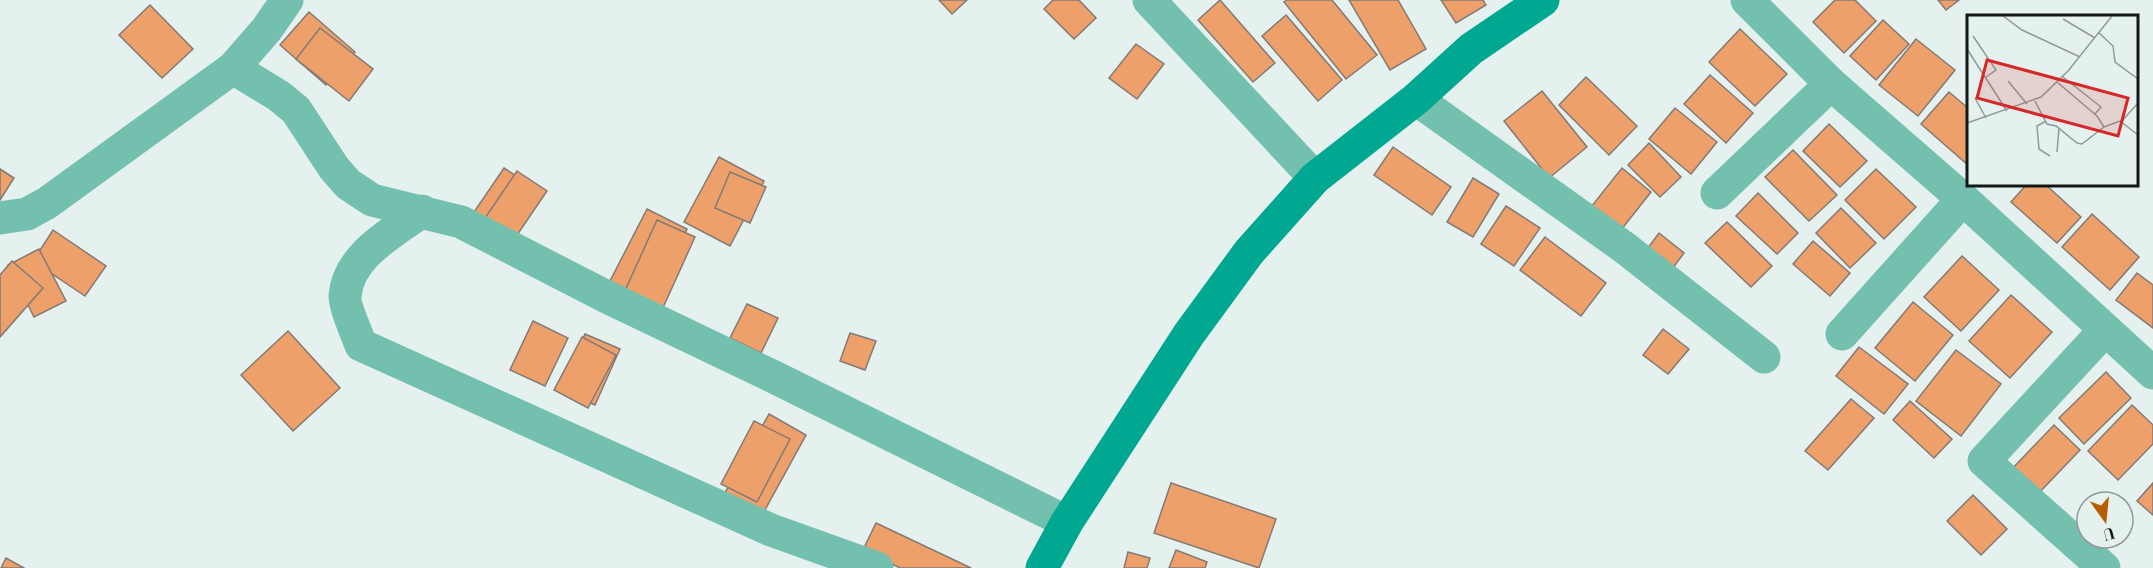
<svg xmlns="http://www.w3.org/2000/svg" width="2153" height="568" font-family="'Playfair Display',serif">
<rect width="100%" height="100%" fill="#e5f1ee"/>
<g fill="#eea06a" stroke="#837a75" stroke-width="1.5">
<path d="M939,0H967L952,14Z"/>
<path d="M1053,0H1079L1096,18L1074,39L1044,9Z"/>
<path d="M1220,0L1275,63L1253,82L1198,20Z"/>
<path d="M1287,0H1332L1377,55L1346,79L1284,2Z"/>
<path d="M1349,0H1398L1426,49L1390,70Z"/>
<path d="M1441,0H1483L1486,5L1456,23Z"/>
<path d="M1835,0H1855L1876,21L1844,53L1813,22Z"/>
<path d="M1938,0H1959L1946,10Z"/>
<path d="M150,5L193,49L162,78L119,35Z"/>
<path d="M309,12L355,52L326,85L280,45Z"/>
<path d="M1286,15L1342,80L1318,101L1262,36Z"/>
<path d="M1883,20L1909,44L1876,80L1850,56Z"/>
<path d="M320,28L373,69L349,101L296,59Z"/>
<path d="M1740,29L1787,74L1755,106L1709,62Z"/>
<path d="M1916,39L1955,70L1918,116L1879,85Z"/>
<path d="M1136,44L1164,64L1137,99L1109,78Z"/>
<path d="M1710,75L1753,113L1726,143L1684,104Z"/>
<path d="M1586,77L1637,126L1609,155L1559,105Z"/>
<path d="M1542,91L1587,147L1549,178L1504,121Z"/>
<path d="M1949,92L1968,108V165L1921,124Z"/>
<path d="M1675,108L1717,142L1691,174L1649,139Z"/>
<path d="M1829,124L1867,161L1840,187L1803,151Z"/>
<path d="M1649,143L1681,177L1660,197L1628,165Z"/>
<path d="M1393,147L1451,187L1432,215L1374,175Z"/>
<path d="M1793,150L1837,195L1809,221L1765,177Z"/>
<path d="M719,157L764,181L730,246L684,222Z"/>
<path d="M504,168L539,191L508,238L472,215Z"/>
<path d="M1622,168L1651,192L1617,235L1587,212Z"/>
<path d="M0,169L14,178L0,200Z"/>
<path d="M1876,169L1916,207L1884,239L1845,200Z"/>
<path d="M517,171L547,191L511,244L481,224Z"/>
<path d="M730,172L766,187L750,223L715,208Z"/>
<path d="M1473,178L1499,194L1473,237L1447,222Z"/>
<path d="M2027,184H2045L2081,217L2057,243L2011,202Z"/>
<path d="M1758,193L1798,233L1777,254L1736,216Z"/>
<path d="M1506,206L1540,228L1514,266L1481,244Z"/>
<path d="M1841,208L1876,243L1850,268L1816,233Z"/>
<path d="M647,209L687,229L650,301L610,281Z"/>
<path d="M2092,214L2139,257L2110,290L2062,247Z"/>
<path d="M657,220L695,237L661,312L623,295Z"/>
<path d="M1727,222L1772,266L1751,287L1705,243Z"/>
<path d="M53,230L106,266L85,296L33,261Z"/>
<path d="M1659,233L1684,253L1667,276L1642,256Z"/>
<path d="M1545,237L1606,283L1581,316L1520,270Z"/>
<path d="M1813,241L1850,273L1830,296L1793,264Z"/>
<path d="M39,249L66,301L34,317L8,265Z"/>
<path d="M1962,256L1999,290L1961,331L1924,297Z"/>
<path d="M12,261L43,288L0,337V275Z"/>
<path d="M2137,273L2153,285V328L2116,300Z"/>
<path d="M2011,295L2052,332L2010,378L1969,341Z"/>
<path d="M1913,302L1953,335L1915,381L1875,348Z"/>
<path d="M747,304L778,318L761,353L730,338Z"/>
<path d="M533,321L568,338L545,386L510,370Z"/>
<path d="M1663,329L1689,349L1668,374L1643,355Z"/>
<path d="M288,331L340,388L293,431L241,375Z"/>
<path d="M850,333L876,341L865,370L840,361Z"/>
<path d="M585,334L620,349L595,405L560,390Z"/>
<path d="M582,337L616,355L588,408L554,390Z"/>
<path d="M1859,347L1908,384L1884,414L1836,376Z"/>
<path d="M1956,350L2001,384L1961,436L1916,401Z"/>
<path d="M2106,372L2131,398L2084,444L2059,418Z"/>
<path d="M1851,399L1874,418L1828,470L1805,451Z"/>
<path d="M1910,401L1952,439L1934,458L1893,420Z"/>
<path d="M2132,405L2153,425V444L2118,480L2088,451Z"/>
<path d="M769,414L806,435L760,519L722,498Z"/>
<path d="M754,421L790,439L757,502L721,484Z"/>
<path d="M2054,425L2080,450L2036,496L2010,471Z"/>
<path d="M1171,483L1276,519L1259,568L1154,533Z"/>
<path d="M2153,483V515L2137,501Z"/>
<path d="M1973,495L2007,529L1981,555L1947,521Z"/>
<path d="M876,523L971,568H900L863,550Z"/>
<path d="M1176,550L1207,562L1205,568H1169Z"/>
<path d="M1128,552L1150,558L1147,568H1124Z"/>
<path d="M6,558L24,568H1Z"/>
</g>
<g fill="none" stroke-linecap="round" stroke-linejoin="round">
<g stroke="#74c0af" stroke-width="33">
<path d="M1149,0L1315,178"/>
<path d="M1747,0L1831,84L1963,199L2153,373"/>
<path d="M233,68L279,96L296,110L334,168L348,184L372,200L461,222L607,297L772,376L1067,522"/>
<path d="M1416,99L1625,248L1764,357"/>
<path d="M1717,193L1831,84"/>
<path d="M422,211C393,233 348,255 345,296C344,304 357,335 361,345L771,530L877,568"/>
<path d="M0,218L27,214L47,203L233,68L267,29L287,0"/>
<path d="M1842,334L1963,199"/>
<path d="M2104,568L1984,461L2105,330"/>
</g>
<path stroke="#00a791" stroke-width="33" d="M1042,568L1067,522L1189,334L1249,252L1315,178L1416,99L1471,49L1543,0"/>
</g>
<g transform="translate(1967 15)">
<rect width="171" height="171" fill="#e5f1ee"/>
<path fill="none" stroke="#919a98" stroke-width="1.5" d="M36,1L55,15L113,42M96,4L128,23M132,18L146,31L148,47L171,64M6,21L29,55L19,62M0,34L40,96M96,62L134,92L128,99M41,66L60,89M90,67L130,101L137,112M8,83L19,103M68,86L80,109L89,111L110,128L115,129L137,112L153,106L171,120M79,106L70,111L72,134L83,141M155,106L171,88M0,108L74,82L101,56L145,1M90,137L92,113"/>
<path fill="#d62828" fill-opacity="0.15" stroke="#d62828" stroke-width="3" d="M20,45L161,83L151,121L10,83Z"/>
<rect width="171" height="171" fill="none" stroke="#131716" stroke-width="3"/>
</g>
<g transform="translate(2105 520) rotate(165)"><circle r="28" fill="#e5f1ee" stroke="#919a98" stroke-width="1.5"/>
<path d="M0-4.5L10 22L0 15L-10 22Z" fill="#b95e00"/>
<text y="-9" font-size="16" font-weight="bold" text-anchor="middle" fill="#131716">U</text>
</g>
</svg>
